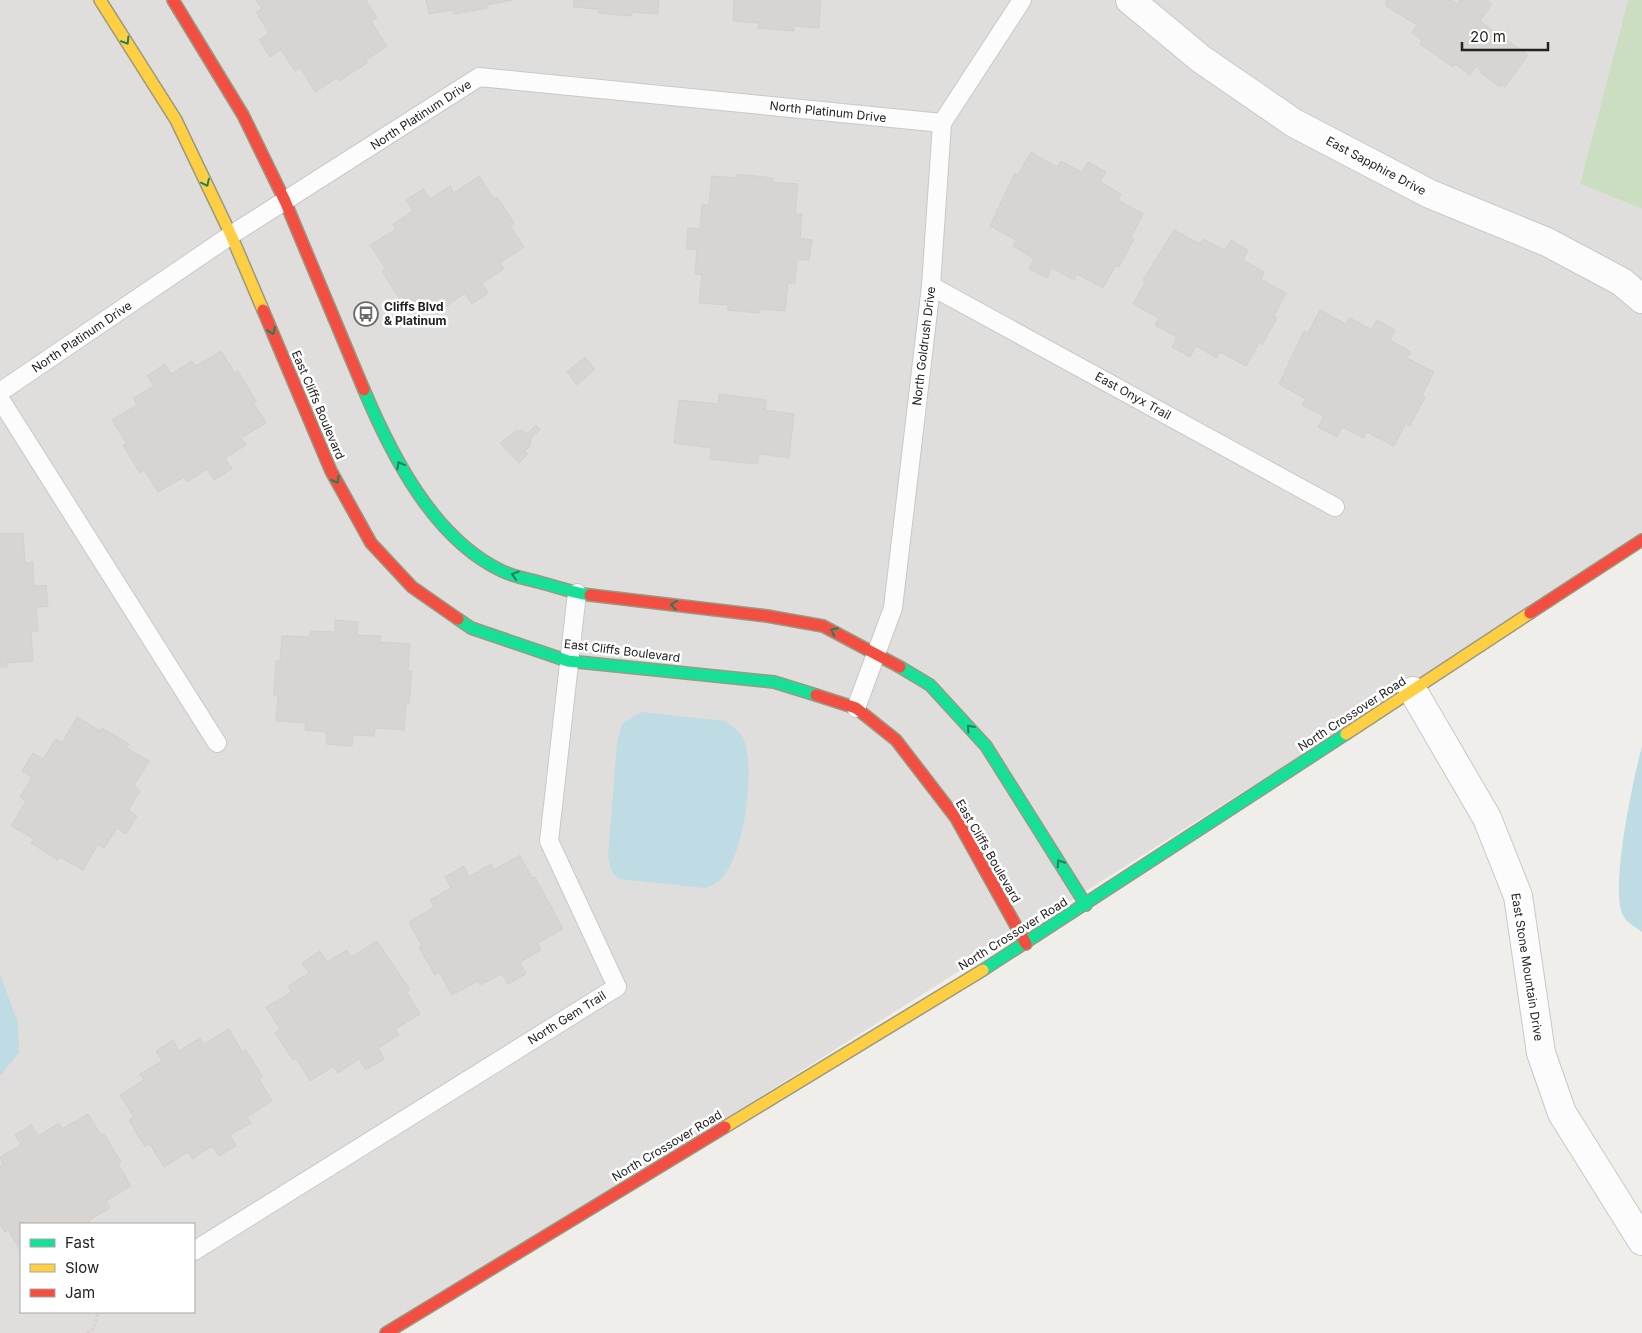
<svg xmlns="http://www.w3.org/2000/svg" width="1642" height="1333" font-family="Inter,sans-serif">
<rect width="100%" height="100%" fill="#f0eeeb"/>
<path fill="#dfdedc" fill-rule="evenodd" d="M0,0H1628L1580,184L1642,209V540L386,1333H0ZM21,1224H194V1312H21Z"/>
<path fill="#cbdec1" d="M1628,0H1642V209L1580,184Z"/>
<g fill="#bfdbe3">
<path d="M641,712L725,721C734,727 741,732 745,743C755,774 744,859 719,881C715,884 709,886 705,888L619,879L612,872L608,857L617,743L622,724Z"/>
<path d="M1642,746V932C1637,928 1627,923 1624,917C1608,895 1634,775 1642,746Z"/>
<path d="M0,974L18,1023L19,1052L0,1076Z"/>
</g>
<g fill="#d7d4d2" stroke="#d3d0cc">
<path d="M256,0H366L377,18L371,21L387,46L366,60L367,63L339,81L337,78L315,92L300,67L295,71L281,50L270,57L259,40L269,33L256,12L262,9Z"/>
<path d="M426,0H513L487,5L488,8L454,14L453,10L429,14Z"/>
<path d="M574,0H659L658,14L632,12V16L598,13V9L573,7Z"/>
<path d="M734,0H821L819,28L794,26V31L758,28L759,23L733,21Z"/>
<path d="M1386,0H1451L1457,4L1460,0H1486L1492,4L1480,21L1528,55L1505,87L1502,85L1500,87L1481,73L1482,71L1476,66L1470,75L1455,64L1453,67L1420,44L1422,40L1412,33L1417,25L1386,6Z"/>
<path d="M1031,152L1057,167L1061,161L1082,172L1088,162L1106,172L1100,182L1121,194L1118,200L1143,214L1131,237L1134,239L1119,267L1116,265L1103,288L1077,274L1074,280L1052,268L1047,278L1029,269L1034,259L1013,246L1016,240L990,226L1015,173L1018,175Z"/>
<path d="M737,174L773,178V182L798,184L795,214H802L800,238L812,240L809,260L797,259L795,283H788L785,311L759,309V313L728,310V305L699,303L702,275L695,274L697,250L686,249L688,228L700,229L702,204L709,205L712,176L737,178Z"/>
<path d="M479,176L494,199L497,197L514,223L510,226L524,247L500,263L504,269L482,283L488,293L472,304L465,293L445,307L441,301L416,318L402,296L399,298L382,271L386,269L370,245L396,229L393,224L413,211L406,200L423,189L430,199L450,186L454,193Z"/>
<path d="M1174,230L1200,244L1203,239L1225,250L1231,240L1248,250L1243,260L1264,272L1261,279L1286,293L1274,316L1277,318L1262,345L1259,343L1246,366L1220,352L1217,358L1196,346L1190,357L1172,347L1177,337L1155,325L1159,318L1133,304L1145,282L1143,280Z"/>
<path d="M1320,310L1346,324L1350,318L1372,330L1377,320L1395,330L1390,340L1411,352L1407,358L1434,372L1422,395L1425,397L1410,426L1406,423L1394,446L1367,432L1364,438L1342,427L1337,437L1318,427L1324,416L1302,405L1306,399L1279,384L1304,331L1308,333Z"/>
<path d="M221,351L235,373L238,371L256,401L253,402L266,423L241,438L246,445L225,458L232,469L214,480L207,469L187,482L184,477L158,492L144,470L140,473L123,445L126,443L112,420L137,405L133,398L154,386L147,376L165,364L171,374L192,361L196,366Z"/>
<path d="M585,357L595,369L577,385L567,372Z"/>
<path d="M719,394L766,400L765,410L794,414L789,458L759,454L757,464L710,459L712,448L674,443L679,400L718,404Z"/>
<path d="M536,425L540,430L531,438L530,446L525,451L528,454L519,463L500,443L516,431H524L527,434Z"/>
<path d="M23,533L25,563L33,562L34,586L46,585L48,606L36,607L38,631H31L33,661L7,663V667H0V534Z"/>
<path d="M335,620L358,622L357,635L381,636L380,642L410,644L408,671H412L409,704H406L404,730L375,728L374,736L353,735L352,746L326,744L327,732L305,730L306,723L276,721L278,695H274L276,661H280L282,636L310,637V631L335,632Z"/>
<path d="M77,717L100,731L102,728L129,744L127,748L149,761L134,786L140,791L128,810L137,816L126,834L117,828L104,848L98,844L83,870L60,857L58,860L31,843L34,839L11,826L26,801L20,797L32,777L22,771L33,753L43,759L56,739L62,743Z"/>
<path d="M520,855L532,878L535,877L563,929L538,943L541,950L520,962L526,974L508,984L502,974L480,985L478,981L452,995L439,972L435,975L419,947L422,946L409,922L434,907L430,900L451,888L445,877L464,866L469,877L491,864L494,870Z"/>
<path d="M377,941L410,990L407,992L420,1014L395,1029L399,1035L378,1048L384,1059L366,1070L359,1059L338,1073L334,1066L310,1081L296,1058L293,1060L275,1033L280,1030L266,1007L292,992L288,986L309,973L302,963L320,951L327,962L347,950L351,957Z"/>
<path d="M229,1029L242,1052L246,1050L263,1077L259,1079L272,1101L247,1117L251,1123L230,1135L236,1146L219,1156L212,1146L192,1159L188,1152L164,1167L150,1144L145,1147L129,1120L134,1117L120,1095L144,1080L140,1074L162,1061L156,1051L173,1040L179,1051L200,1038L204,1044Z"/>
<path d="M88,1114L101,1135L104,1134L121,1162L118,1164L131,1186L106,1201L110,1208L89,1220L91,1224H21V1252L8,1230L5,1232L0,1224V1166L3,1164L0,1157L21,1145L15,1135L31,1125L38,1136L59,1123L62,1129Z"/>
</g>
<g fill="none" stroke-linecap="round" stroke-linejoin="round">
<g stroke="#c9c8c7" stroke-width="20">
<g id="lane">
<path d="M931,286L1335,507"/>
<path d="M0,392L231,235L479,77L942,123"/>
<path d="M0,399L217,743"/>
<path d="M856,708L893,608L931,286L942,123L1022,0"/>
<path d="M194,1251L617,987L549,841L577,593"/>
</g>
</g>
<g stroke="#c9c8c7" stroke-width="30">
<g id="street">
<path d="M1130,0L1201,59L1294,123L1430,194L1547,242L1622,282L1642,299"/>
<path d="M1413,691L1487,818L1518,896L1541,1053L1562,1113L1642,1241"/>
</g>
</g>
<g stroke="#999a82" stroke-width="14">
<g id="fast">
<path d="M364,390C392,456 434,539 502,571C514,577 529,579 542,583C558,587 574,593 590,595"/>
<path d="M458,619L471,628L568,661L774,682L816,695"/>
<path d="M900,667L930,685L986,746L1086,905"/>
<path d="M983,970L1346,734"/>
</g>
</g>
<g stroke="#999a82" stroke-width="14">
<g id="slow">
<path d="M100,0L176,120L231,235L263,310"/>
<path d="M1346,734L1530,613"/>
<path d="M725,1127L983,970"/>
</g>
</g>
<g stroke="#999a82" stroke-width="14">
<g id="jam">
<path d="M173,0L243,115L285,201L364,390"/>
<path d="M263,310L331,471L371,543L412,587L458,619"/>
<path d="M590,595L767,616L823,626L900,667"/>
<path d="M1530,613L1642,540"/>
<path d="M816,695L856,708L896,740L956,818L1026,944"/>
<path d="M386,1333L725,1127"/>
</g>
</g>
<path stroke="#dccecd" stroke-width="3" stroke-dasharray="2.5 2.5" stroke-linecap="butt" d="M87,1333L93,1329L99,1312"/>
<use href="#lane" stroke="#fdfcfc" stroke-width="18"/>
<use href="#street" stroke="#fdfcfc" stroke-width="28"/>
<use href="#fast" stroke="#16e098" stroke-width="11"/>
<use href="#slow" stroke="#ffcf43" stroke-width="11"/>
<use href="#jam" stroke="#f24e42" stroke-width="11"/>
</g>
<defs><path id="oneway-chevron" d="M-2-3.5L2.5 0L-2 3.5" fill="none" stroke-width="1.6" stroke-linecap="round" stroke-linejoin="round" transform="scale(1.25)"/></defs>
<g stroke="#1c815d">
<use href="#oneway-chevron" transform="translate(126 41) rotate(58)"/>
<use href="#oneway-chevron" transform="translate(206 183) rotate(64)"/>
<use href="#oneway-chevron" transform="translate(272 331) rotate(67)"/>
<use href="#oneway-chevron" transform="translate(400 465) rotate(-119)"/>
<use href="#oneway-chevron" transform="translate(336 480) rotate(61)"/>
<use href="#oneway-chevron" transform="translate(515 575) rotate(-163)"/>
<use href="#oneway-chevron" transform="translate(674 605) rotate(-173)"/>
<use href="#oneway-chevron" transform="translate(834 631) rotate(-154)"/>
<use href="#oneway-chevron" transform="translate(970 728) rotate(-132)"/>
<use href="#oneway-chevron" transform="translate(1060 863) rotate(-122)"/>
</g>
<defs>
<g id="bus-ring" transform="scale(1.25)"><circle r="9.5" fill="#fff" stroke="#6a6968" stroke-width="1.5"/><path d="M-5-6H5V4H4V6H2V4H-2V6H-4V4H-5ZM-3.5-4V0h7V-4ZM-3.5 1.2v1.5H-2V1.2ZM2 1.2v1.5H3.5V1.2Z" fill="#6a6968"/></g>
</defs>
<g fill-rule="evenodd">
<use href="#bus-ring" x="366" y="314"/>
</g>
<g text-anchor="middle" stroke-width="5" stroke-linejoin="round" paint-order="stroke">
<g font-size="12" fill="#222" stroke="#fff">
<text transform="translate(828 112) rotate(6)" y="4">North Platinum Drive</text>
<text transform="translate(421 115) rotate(-33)" y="4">North Platinum Drive</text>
<text transform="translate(1376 166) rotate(28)" y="4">East Sapphire Drive</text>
<text transform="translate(82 337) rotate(-34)" y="4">North Platinum Drive</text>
<text transform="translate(924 346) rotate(-83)" y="4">North Goldrush Drive</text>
<text transform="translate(1133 396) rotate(29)" y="4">East Onyx Trail</text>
<text transform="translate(318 405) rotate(67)" y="4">East Cliffs Boulevard</text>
<text transform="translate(622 651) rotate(7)" y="4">East Cliffs Boulevard</text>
<text transform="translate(1352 714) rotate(-33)" y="4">North Crossover Road</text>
<text transform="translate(988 851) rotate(60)" y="4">East Cliffs Boulevard</text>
<text transform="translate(1013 934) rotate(-32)" y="4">North Crossover Road</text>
<text transform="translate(1527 967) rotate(81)" y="4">East Stone Mountain Drive</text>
<text transform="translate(567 1018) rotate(-32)" y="4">North Gem Trail</text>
<text transform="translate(667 1146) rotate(-31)" y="4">North Crossover Road</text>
</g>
<g font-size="12" font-weight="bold" fill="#222" stroke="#fff" text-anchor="start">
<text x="384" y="311">Cliffs Blvd<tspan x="384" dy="14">&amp; Platinum</tspan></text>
</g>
</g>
<rect x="20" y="1223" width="175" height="90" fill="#ffffff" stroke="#a7a7a7"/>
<rect x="30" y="1239" width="25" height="8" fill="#16e098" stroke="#a7a7a7"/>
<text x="65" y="1248" font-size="15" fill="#222222">Fast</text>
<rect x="30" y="1264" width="25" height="8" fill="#ffcf43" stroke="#a7a7a7"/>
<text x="65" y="1273" font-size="15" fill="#222222">Slow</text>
<rect x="30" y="1289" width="25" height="8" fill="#f24e42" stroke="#a7a7a7"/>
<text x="65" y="1298" font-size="15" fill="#222222">Jam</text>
<path d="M1462 42v8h86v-8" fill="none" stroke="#222222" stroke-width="2.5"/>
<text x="1470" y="42" font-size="15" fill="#222222" stroke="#ffffff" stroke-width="4" paint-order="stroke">20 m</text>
</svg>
